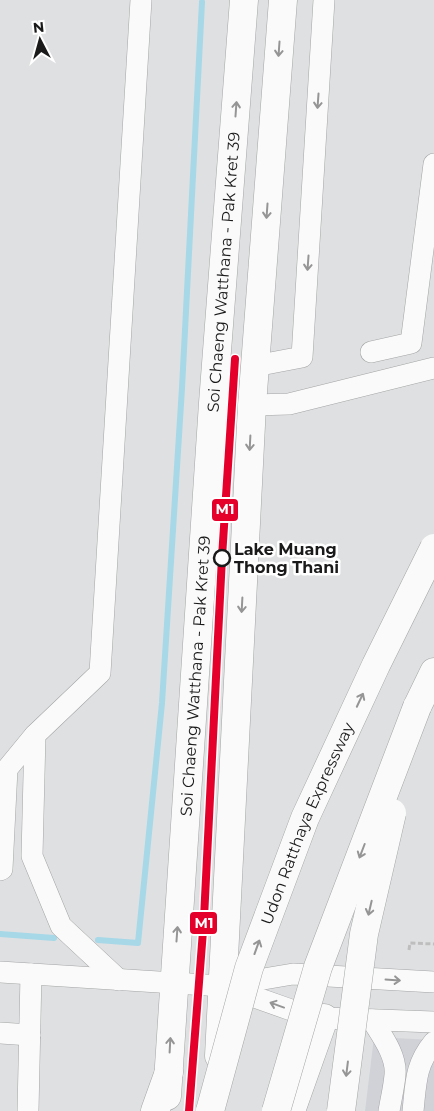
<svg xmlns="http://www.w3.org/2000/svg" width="434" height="1111" font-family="Montserrat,sans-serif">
<rect width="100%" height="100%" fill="#dfe0e1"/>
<path fill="#d0d2d8" d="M374,1037L434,1040V1111H365Z"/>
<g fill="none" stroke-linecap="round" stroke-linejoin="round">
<g stroke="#a6d8e8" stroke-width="6">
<path d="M0,934L54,938"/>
<path d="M98,940L138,943L162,703L182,388L202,2"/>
</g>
<g stroke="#a3a4a5" stroke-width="22">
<g id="minor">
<path d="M371,352L411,343L434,164"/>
<path d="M255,366L302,357L324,0"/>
<path d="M252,405L289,404L434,368"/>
<path d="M0,870L2,869L7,769L35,735"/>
<path d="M0,972L222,986L293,974L434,982"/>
<path d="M119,980L61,926L32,856L35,735L100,673L141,0"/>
<path d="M229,988L294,1011L324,1018L434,1022"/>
<path d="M372,1020C382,1036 397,1056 395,1075C394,1087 391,1099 389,1111"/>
<path d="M0,1033L30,1035"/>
<path d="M28,1111L31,974"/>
<path d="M413,1111C416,1083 415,1065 434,1042"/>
</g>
</g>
<g stroke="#a3a4a5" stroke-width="29">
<g id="major">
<path d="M219,1056L252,405L283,0"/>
<path id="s1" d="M167,1096L213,403L244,0"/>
</g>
</g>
<g stroke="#a3a4a5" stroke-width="29">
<g id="highway">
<path d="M417,707L434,672"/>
<path d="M155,1111L169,1072"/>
<path d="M291,1111L324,1018"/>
</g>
</g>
<path stroke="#bebebf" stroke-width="3" stroke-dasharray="5 2.5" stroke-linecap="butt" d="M409,950L410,943L434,944"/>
<use href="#minor" stroke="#fafafa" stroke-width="21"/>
<use href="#major" stroke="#fafafa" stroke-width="28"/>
<use href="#highway" stroke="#fafafa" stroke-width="28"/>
<g stroke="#c5c5c6" stroke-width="5.5">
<path id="rail" d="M222,557L235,359"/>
</g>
<use href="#rail" stroke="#fff" stroke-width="4" stroke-dasharray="11" stroke-linecap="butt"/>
<g stroke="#a3a4a5" stroke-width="29" stroke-linecap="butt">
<g id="highway-bridge">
<path id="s2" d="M210,1111L249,968L305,818L376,665L434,548"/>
<path d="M276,1111L318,967L417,707"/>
<path d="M341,1111L364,934L392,813"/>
</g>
</g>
<use href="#highway-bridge" stroke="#fafafa" stroke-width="28"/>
<g stroke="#fff" stroke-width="11">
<path id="metro-1" d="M189,1111L204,918L222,557L235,359"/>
</g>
<use href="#metro-1" stroke="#e4002b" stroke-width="8"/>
</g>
<defs><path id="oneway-shaft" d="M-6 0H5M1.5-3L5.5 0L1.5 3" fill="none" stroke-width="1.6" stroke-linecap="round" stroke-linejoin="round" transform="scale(1.25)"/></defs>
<g stroke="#959596">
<use href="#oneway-shaft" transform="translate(279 49) rotate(94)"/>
<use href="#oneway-shaft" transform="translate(318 101) rotate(94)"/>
<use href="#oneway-shaft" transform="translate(236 109) rotate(-86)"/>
<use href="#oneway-shaft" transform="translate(267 211) rotate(94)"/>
<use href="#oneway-shaft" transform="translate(308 263) rotate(94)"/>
<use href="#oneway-shaft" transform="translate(250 443) rotate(93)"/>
<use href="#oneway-shaft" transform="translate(242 605) rotate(93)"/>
<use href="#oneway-shaft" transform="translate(360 700) rotate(-65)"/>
<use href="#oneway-shaft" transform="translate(362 851) rotate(111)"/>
<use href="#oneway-shaft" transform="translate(370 908) rotate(103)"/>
<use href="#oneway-shaft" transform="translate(177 934) rotate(-86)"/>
<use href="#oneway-shaft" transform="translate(257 947) rotate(-70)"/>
<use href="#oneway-shaft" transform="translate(393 980) rotate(4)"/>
<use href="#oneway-shaft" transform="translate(277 1005) rotate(-160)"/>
<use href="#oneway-shaft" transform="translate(170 1045) rotate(-87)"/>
<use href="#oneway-shaft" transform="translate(347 1069) rotate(97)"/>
</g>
<circle fill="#fff" stroke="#1a1a1b" stroke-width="2.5" cx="222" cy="558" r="8"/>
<g text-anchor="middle" stroke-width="5" stroke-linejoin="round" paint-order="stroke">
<g font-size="16" fill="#1a1a1b" stroke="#fff">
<text dy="6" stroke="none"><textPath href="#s1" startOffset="826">Soi Chaeng Watthana - Pak Kret 39</textPath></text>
<text dy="6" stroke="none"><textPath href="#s1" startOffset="421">Soi Chaeng Watthana - Pak Kret 39</textPath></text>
<text dy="6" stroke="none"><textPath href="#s2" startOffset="304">Udon Ratthaya Expressway</textPath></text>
</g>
<g font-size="16" font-weight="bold" fill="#1a1a1b" stroke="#fff" text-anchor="start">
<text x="234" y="555">Lake Muang<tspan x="234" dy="18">Thong Thani</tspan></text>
</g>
</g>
<g stroke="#fff" stroke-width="2">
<rect x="211" y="498" width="28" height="24" rx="5" fill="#e4002b"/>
<rect x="189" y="911" width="29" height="24" rx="5" fill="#e4002b"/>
</g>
<g font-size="14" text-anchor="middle" font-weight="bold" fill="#fff">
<text x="225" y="514">M1</text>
<text x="204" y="928">M1</text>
</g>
<g transform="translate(40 40) rotate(354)" stroke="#ffffff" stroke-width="4" paint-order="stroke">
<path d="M0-4L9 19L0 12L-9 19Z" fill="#1a1a1b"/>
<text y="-8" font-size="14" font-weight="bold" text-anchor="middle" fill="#1a1a1b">N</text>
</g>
</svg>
